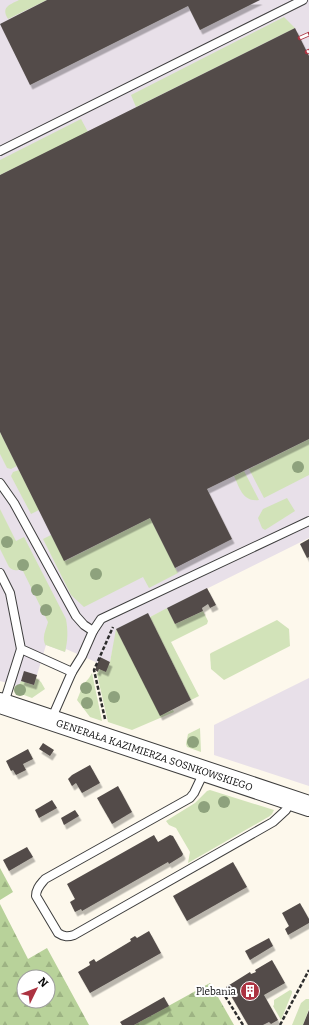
<svg xmlns="http://www.w3.org/2000/svg" width="309" height="1025" font-family="Bitter,serif">
<defs>
<pattern id="forest-firs" width="22" height="20" patternUnits="userSpaceOnUse"><rect width="22" height="20" fill="#b8d29a"/><path d="M5 1l3.5 6h-7zM16 11l3.5 6h-7z" fill="#9db383"/></pattern>
<filter id="shadow"><feDropShadow dx="2.5" dy="4.5" stdDeviation="0" flood-color="#0004"/></filter>
</defs>
<rect width="100%" height="100%" fill="#fdf8ec"/>
<g fill="#e8e0e9">
<path d="M0,0H309V538L150,617L117,629L110,662L100,658L98,663L66,649L65,652L46,645L34,685H19L18,686L0,681Z"/>
<path d="M309,678V786L214,755V725Z"/>
</g>
<g fill="#d2e3b9">
<path d="M19,0H47L8,19C1,7 9,5 19,0Z"/>
<path d="M284,17L295,28L136,107L131,95Z"/>
<path d="M81,119L88,132L0,175V160Z"/>
<path d="M0,432L17,466L11,469L7,468L0,454Z"/>
<path d="M309,439V475L264,498L249,469Z"/>
<path d="M19,470L39,510L31,514L11,476L13,472Z"/>
<path d="M244,471L259,500C243,502 240,489 234,476Z"/>
<path d="M287,498L295,511L265,530L262,528L258,518L263,509Z"/>
<path d="M0,509L16,541L24,537L66,619C68,631 68,640 65,652L46,645V646C41,638 46,630 48,622L22,569C16,571 13,571 9,567L0,549Z"/>
<path d="M150,518L178,573L149,588L143,577L84,607L71,595L43,539L51,535L65,561Z"/>
<path d="M167,608L175,624L203,611L208,621L207,624L171,642L199,696L191,700L150,617Z"/>
<path d="M277,620L289,629L290,646L224,680L211,669L210,654L211,653Z"/>
<path d="M116,629L160,715L173,710L174,712L132,730L108,722L97,674L99,669L106,671L110,662Z"/>
<path d="M92,673L102,721L90,717L77,700L83,685L89,678Z"/>
<path d="M36,678L41,682L45,689L32,698L16,692L21,681L34,685Z"/>
<path d="M200,728L201,752L187,747L186,744L188,734Z"/>
<path d="M210,790L274,810L272,814L270,816L188,863L190,852L176,828L169,825L166,821L195,803L207,791Z"/>
<path d="M290,990L292,991V993L281,1020L273,1006L274,1005V1000Z"/>
<path d="M306,999H309V1009L303,1025H292L301,1003Z"/>
</g>
<g fill="url(#forest-firs)" fill-rule="evenodd">
<path d="M0,868L13,892L0,900Z"/>
<path d="M0,904L28,959L47,948L89,1025H0ZM24,977H48V1001H24Z"/>
<path d="M210,983L234,1025H134Z"/>
</g>
<g fill="#534c49" filter="url(#shadow)">
<path d="M47,0H260L200,30L188,6L30,85L0,24Z"/>
<path d="M295,28L309,56V439L207,489L232,539L175,568L150,518L64,561L0,432V175Z"/>
<path d="M309,539V557L307,558L300,544Z"/>
<path d="M207,588L216,605L210,608L208,604L202,608L203,611L175,624L167,608Z"/>
<path d="M148,613L191,700L160,716L116,629Z"/>
<path d="M100,657L110,662L106,672L99,669L98,672L95,670Z"/>
<path d="M24,671L37,675L34,685L21,681Z"/>
<path d="M43,743L54,750L50,756L39,749Z"/>
<path d="M28,749L33,759L23,764L26,770L16,775L13,770L11,771L6,761Z"/>
<path d="M90,765L100,783L82,793L76,783L72,786L68,779L72,775Z"/>
<path d="M118,786L132,812L112,824L97,798Z"/>
<path d="M52,800L57,808L39,818L35,810Z"/>
<path d="M75,810L79,816L64,825L61,818Z"/>
<path d="M154,835L158,842L170,835L173,836L183,854L182,856L169,864L168,862L82,911L81,909L75,912L70,902L75,899L67,884Z"/>
<path d="M27,847L33,857L9,871L3,860Z"/>
<path d="M233,862L247,887L187,921L173,896Z"/>
<path d="M300,903L309,919V923L288,935L285,929L289,926L282,913Z"/>
<path d="M149,931L161,953L90,993L78,972L90,965L89,962L94,959L96,962L131,941L130,939L135,936L137,938Z"/>
<path d="M269,938L273,946L250,960L245,951Z"/>
<path d="M272,960L285,983L264,995L278,1020L271,1024L269,1022L263,1025H248L226,987L250,972L251,974L256,972L255,970Z"/>
<path d="M164,997L169,1006L134,1025H122L120,1022Z"/>
<path d="M309,1010V1025H303Z"/>
</g>
<g fill="none" stroke-linecap="round" stroke-linejoin="round">
<g stroke="#3e3e3e" stroke-width="10">
<g id="service">
<path d="M0,151L303,0"/>
<path d="M0,483L14,503L76,616L84,625L93,631"/>
<path d="M0,573L10,593L21,649L72,672"/>
<path d="M4,703L21,649"/>
<path d="M51,720L72,672L82,656L93,631L101,619L309,521"/>
<path d="M204,772L194,793L190,798L45,879C41,884 36,888 36,896L58,933C64,937 68,937 74,935L273,822L286,810L291,800"/>
</g>
</g>
<g stroke="#3e3e3e" stroke-width="22">
<g id="tertiary">
<path id="s1" d="M0,703L309,806"/>
</g>
</g>
<g stroke="#2d2d2d" stroke-width="2.5" stroke-dasharray="4 2" stroke-linecap="butt">
<path d="M105,719L94,670L113,627"/>
<path d="M222,991L243,1025"/>
<path d="M280,1025L309,970"/>
</g>
<use href="#service" stroke="#fff" stroke-width="8"/>
<use href="#tertiary" stroke="#fff" stroke-width="20"/>
<g stroke="#ac3341" stroke-width="4.5">
<g id="rail">
<path d="M300,38L309,34"/>
<path d="M307,52L309,51"/>
</g>
</g>
<use href="#rail" stroke="#fff" stroke-width="3" stroke-dasharray="9" stroke-linecap="butt"/>
</g>
<g fill="#8ea27d">
<circle cx="298" cy="467" r="6"/>
<circle cx="7" cy="542" r="6"/>
<circle cx="23" cy="565" r="6"/>
<circle cx="96" cy="574" r="6"/>
<circle cx="37" cy="590" r="6"/>
<circle cx="46" cy="610" r="6"/>
<circle cx="86" cy="688" r="6"/>
<circle cx="20" cy="690" r="6"/>
<circle cx="114" cy="697" r="6"/>
<circle cx="87" cy="703" r="6"/>
<circle cx="193" cy="742" r="6"/>
<circle cx="224" cy="802" r="6"/>
<circle cx="204" cy="807" r="6"/>
</g>
<defs>
<g id="building-disc" transform="scale(1)"><circle r="9.5" fill="#ac3341" stroke="#fff"/><path d="M-4-6H4V6H1V3H-1V6H-4ZM-2.5-4.3h1.7v1.8h-1.7ZM.8-4.3h1.7v1.8H.8ZM-2.5-1h1.7V.8h-1.7ZM.8-1h1.7V.8H.8Z" fill="#fff"/></g>
</defs>
<g fill-rule="evenodd">
<use href="#building-disc" x="250" y="991"/>
</g>
<g text-anchor="middle" stroke-width="4" stroke-linejoin="round" paint-order="stroke">
<g font-size="10" fill="#0b0b0b" stroke="#fff">
<text dy="4" stroke="none"><textPath href="#s1" startOffset="163">GENERAŁA KAZIMIERZA SOSNKOWSKIEGO</textPath></text>
</g>
<g font-size="10" fill="#0b0b0b" stroke="#fff" text-anchor="end">
<text x="236" y="995">Plebania</text>
</g>
</g>
<g transform="translate(36 989) rotate(47)"><circle r="19" fill="#ffffff" stroke="#9d9d9d"/>
<path d="M0-3L7 15L0 10L-7 15Z" fill="#ac3341"/>
<text y="-6" font-size="11" font-weight="bold" text-anchor="middle" fill="#0b0b0b">N</text>
</g>
</svg>
